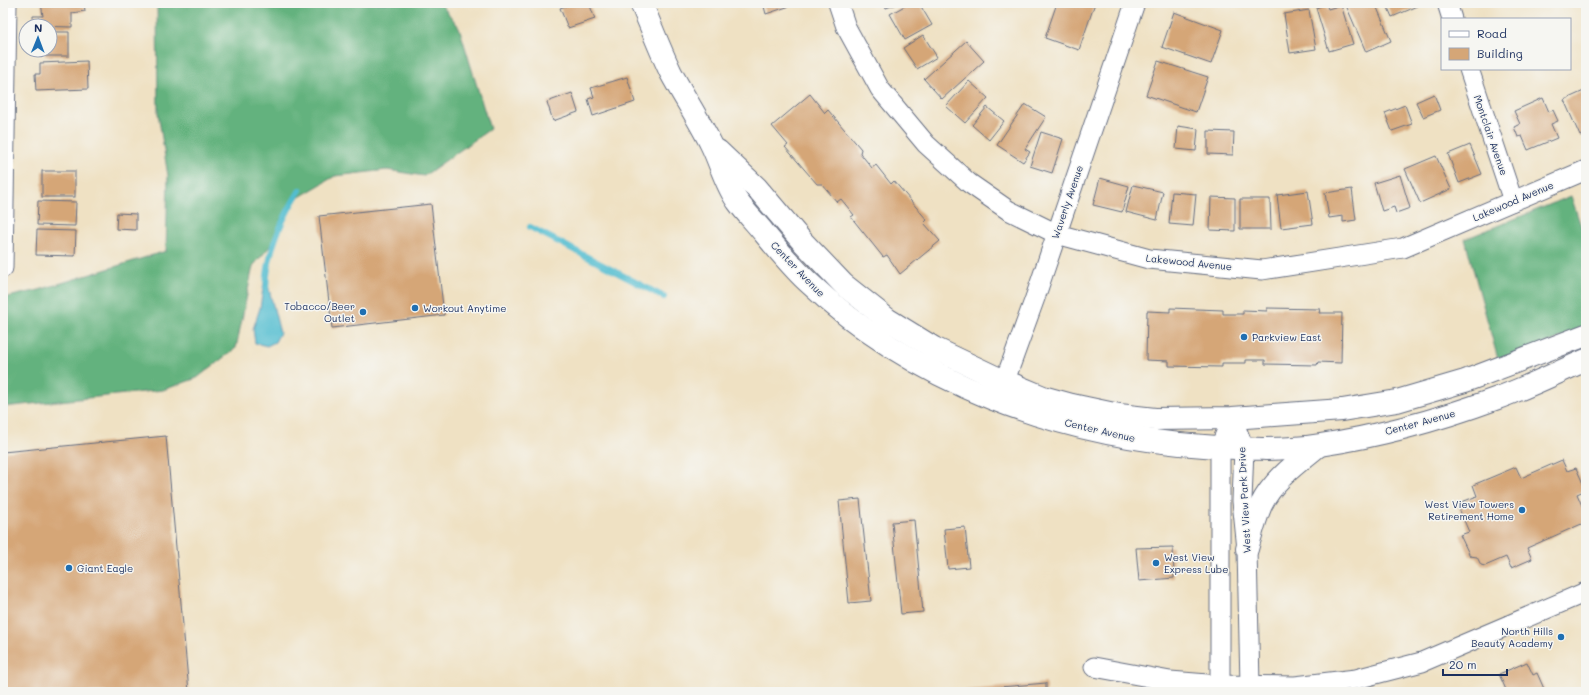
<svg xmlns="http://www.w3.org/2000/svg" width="1589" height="695" font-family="Mali,sans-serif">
<rect width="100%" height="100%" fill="#f6f6f2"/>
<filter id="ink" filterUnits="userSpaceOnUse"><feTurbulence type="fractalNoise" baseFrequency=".025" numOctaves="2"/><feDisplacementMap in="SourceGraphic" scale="8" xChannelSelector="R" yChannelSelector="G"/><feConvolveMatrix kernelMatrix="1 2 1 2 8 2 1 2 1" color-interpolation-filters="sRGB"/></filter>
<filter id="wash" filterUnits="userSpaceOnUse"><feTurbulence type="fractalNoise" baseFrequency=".012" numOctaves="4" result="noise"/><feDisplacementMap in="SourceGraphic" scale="16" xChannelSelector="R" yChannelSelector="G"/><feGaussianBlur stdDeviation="0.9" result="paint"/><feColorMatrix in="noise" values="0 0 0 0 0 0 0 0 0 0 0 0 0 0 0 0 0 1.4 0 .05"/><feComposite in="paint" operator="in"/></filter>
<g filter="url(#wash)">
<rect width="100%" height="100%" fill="#efe1c3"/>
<g fill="#63b27e" stroke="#3f706e">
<path d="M157,3H440L459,27L490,129L424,176L387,170L335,176L291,202L278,237L253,266L236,348L197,378L163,390L3,407V298L39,290L166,251L168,176L158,113Z"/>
<path d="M1571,196L1586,241V327L1499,363L1465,239Z"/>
</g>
<path fill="#53bdd0" stroke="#377697" d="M264,282L268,285L280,333L275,342L267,346L255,343L253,329L260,308Z"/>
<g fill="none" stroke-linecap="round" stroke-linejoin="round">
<g stroke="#53bdd0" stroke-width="6">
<path d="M530,227L664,297"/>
<path d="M266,291C266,254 281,220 300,190"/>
</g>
</g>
<g id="blocks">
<g fill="#d5a677">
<path d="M41,3H84L85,11L72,13V27L33,26V16H43Z"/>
<path d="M574,3H589L595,19L568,28L560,8Z"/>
<path d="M763,3H793V5L766,14Z"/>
<path d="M884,3H900L886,8Z"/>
<path d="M910,3H919L932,25L905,40L890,14Z"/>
<path d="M1057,3H1095L1079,50L1045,38Z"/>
<path d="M1345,3H1375L1391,41L1366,52Z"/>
<path d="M1386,3H1417L1418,6L1392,17Z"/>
<path d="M1326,4L1328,9L1341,5L1353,44L1329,51L1316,8Z"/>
<path d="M1309,10L1316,49L1290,53L1284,14Z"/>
<path d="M1174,12L1223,30L1211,64L1162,47Z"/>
<path d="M50,32H69V56H45L44,50H50Z"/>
<path d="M923,35L937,57L917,69L903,48Z"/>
<path d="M966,41L984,61L942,99L924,79Z"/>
<path d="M87,61L88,89L36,91L35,74H40V63Z"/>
<path d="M1158,61L1208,77L1196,112L1146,95Z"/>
<path d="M627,77L635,102L593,116L588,99L594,97L591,88Z"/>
<path d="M969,81L988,98L965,123L946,106Z"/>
<path d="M1586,90V134L1580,136L1564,100Z"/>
<path d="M572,93L578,112L553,121L547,102Z"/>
<path d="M810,94L825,113L828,110L861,149L860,153L872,168L876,165L891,184L894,181L927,220L924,223L940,241L900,274L887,255L883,257L851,217L854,215L841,199L837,202L822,184H817L785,147L788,145L772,126Z"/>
<path d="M1434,94L1440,110L1423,117L1416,102Z"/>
<path d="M1543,98L1549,112L1553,110L1558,121L1551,124L1557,138L1528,150L1522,136L1518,137L1514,127L1520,124L1514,111Z"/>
<path d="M1025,104L1046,117L1025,149L1030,152L1023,162L997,145Z"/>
<path d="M1405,105L1412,124L1392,131L1385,113Z"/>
<path d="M987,107L1004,121L989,140L972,125Z"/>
<path d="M1178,126L1198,129L1196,151L1176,149Z"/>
<path d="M1208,131L1234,132L1233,155L1208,154Z"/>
<path d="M1041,132L1063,139L1052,173L1030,166Z"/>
<path d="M1470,145L1482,174L1459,183L1448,154Z"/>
<path d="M1436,156L1451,189L1420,203L1405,169Z"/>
<rect x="42" y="171" width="33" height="26"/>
<path d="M1400,175L1410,208L1396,213L1394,207L1382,211L1374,183Z"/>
<path d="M1100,178L1129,186L1122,212L1093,205Z"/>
<path d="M1133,185L1163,192L1157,220L1126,212Z"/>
<path d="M1352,189L1356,220L1343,222V216L1329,218L1325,193Z"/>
<path d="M1308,191L1313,224L1281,228L1277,195Z"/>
<path d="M1172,192L1196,194L1193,226L1169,224Z"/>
<path d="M1211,197L1235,198V231L1210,230Z"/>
<path d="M1240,199H1270L1271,229H1240Z"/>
<path d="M38,201L76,202L75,226L37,225Z"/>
<path d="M431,204L444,315L332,328L319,216Z"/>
<path d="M117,213L136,214V230L116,229Z"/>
<path d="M37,230L76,231L75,256L36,255Z"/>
<path d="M1170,308L1223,310V314H1243V310L1267,311V308L1320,309L1319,313H1342L1341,363L1318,362L1317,365L1265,364V360H1246V363H1222V367L1169,366V361L1146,360L1147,311L1170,312Z"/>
<path d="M166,436L189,692H3V452Z"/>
<path d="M1562,460L1567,471L1576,468L1586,490L1577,494L1586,515V522L1527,548L1532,559L1511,568L1506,557L1485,566L1481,565L1477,557L1470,556L1460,535L1469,532L1457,504L1477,496L1473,485L1516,467L1521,478Z"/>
<path d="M860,499L871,601L849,603L839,501Z"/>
<path d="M914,520L923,612L901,614L892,522Z"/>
<path d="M965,527L969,567L948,569L944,529Z"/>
<path d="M1173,547L1174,578L1139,581L1136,548Z"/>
<path d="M1527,662L1533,675L1537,673L1545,691L1507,692L1499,674Z"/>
<path d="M1046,683V692H956V691Z"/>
</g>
</g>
</g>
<g filter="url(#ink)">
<use href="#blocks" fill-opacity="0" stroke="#656d81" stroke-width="1"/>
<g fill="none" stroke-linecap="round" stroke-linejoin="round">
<g stroke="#656d81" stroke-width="21">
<g id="minor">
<path d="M838,3L846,27L880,89L926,144L969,183L1008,210L1057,234L1149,259L1262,270L1403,248L1586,170"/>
<path d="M1447,3L1452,19"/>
<path d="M1469,69L1513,201"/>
<path d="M3,268L7,3"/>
<path d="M1000,394L1035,298L1135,3"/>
<path d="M1232,418L1244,448L1242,501L1247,549L1250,686"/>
<path d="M1094,667L1170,681L1220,685L1295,686L1356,679L1422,662L1586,592"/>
<path d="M1220,685V447L1232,418"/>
</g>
</g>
<g stroke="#656d81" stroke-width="24">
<g id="tertiary">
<path d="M641,3C651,26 660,50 671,73C684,97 699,120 711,144C720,162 726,186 738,202C746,213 756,223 764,233C778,250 792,267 807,281C914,383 1058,436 1204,446C1242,449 1282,451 1320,445C1380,436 1438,420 1495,399C1526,388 1556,373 1586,360"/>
<path d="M718,151L757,188L801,240L844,285L887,319L934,348L993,376L1043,397L1072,405L1119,415L1155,419L1232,418L1342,410L1397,401L1465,381L1586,335"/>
<path d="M1247,549C1251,535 1255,519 1261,505C1273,480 1297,463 1318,446"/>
</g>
</g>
<use href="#minor" stroke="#fff" stroke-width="19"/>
<use href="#tertiary" stroke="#fff" stroke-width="22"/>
</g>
</g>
<g fill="#1f6fb2" stroke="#f6f6f2" stroke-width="1.5">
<circle cx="415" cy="308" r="4"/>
<circle cx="363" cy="312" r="4"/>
<circle cx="1244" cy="337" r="4"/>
<circle cx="1522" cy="510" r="4"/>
<circle cx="1156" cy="563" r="4"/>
<circle cx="69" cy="568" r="4"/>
<circle cx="1561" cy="637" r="4"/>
</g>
<g text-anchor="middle" stroke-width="3" stroke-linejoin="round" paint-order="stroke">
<g font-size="10" fill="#1b2f5e" stroke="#f6f6f2">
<text transform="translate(1491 135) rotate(71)" y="4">Montclair Avenue</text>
<text transform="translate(1513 201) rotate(-23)" y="4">Lakewood Avenue</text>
<text transform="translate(1067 202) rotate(-71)" y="4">Waverly Avenue</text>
<text transform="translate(1189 262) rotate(6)" y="4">Lakewood Avenue</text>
<text transform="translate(798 269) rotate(46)" y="4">Center Avenue</text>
<text transform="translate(1420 422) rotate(-15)" y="4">Center Avenue</text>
<text transform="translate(1100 430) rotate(13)" y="4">Center Avenue</text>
<text transform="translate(1244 500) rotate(-93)" y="4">West View Park Drive</text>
</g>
<g font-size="10" fill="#1b2f5e" stroke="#f6f6f2" text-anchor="start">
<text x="355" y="310" text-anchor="end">Tobacco/Beer<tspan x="355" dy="12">Outlet</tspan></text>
<text x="423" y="312">Workout Anytime</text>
<text x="1252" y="341">Parkview East</text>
<text x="1514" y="508" text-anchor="end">West View Towers<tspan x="1514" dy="12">Retirement Home</tspan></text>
<text x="1164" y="561">West View<tspan x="1164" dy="12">Express Lube</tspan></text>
<text x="77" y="572">Giant Eagle</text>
<text x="1553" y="635" text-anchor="end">North Hills<tspan x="1553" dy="12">Beauty Academy</tspan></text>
</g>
</g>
<rect width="1589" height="695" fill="none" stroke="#f6f6f2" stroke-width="16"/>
<rect x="1441" y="18" width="130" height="52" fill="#f6f6f2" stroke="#9ea6b7"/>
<rect x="1449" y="31" width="20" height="6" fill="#ffffff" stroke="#9ea6b7"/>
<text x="1477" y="38" font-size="12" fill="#1b2f5e">Road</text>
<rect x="1449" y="48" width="20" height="12" fill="#d5a677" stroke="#9ea6b7"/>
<text x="1477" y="58" font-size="12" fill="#1b2f5e">Building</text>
<g transform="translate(38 38) rotate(1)"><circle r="19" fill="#f6f6f2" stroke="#9ea6b7"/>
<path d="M0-3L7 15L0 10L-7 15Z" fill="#1f6fb2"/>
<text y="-6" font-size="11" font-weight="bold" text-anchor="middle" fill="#1b2f5e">N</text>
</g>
<path d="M1443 669v6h64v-6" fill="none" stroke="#1b2f5e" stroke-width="2"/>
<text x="1449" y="669" font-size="12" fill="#1b2f5e" stroke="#f6f6f2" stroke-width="3" paint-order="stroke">20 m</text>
</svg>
